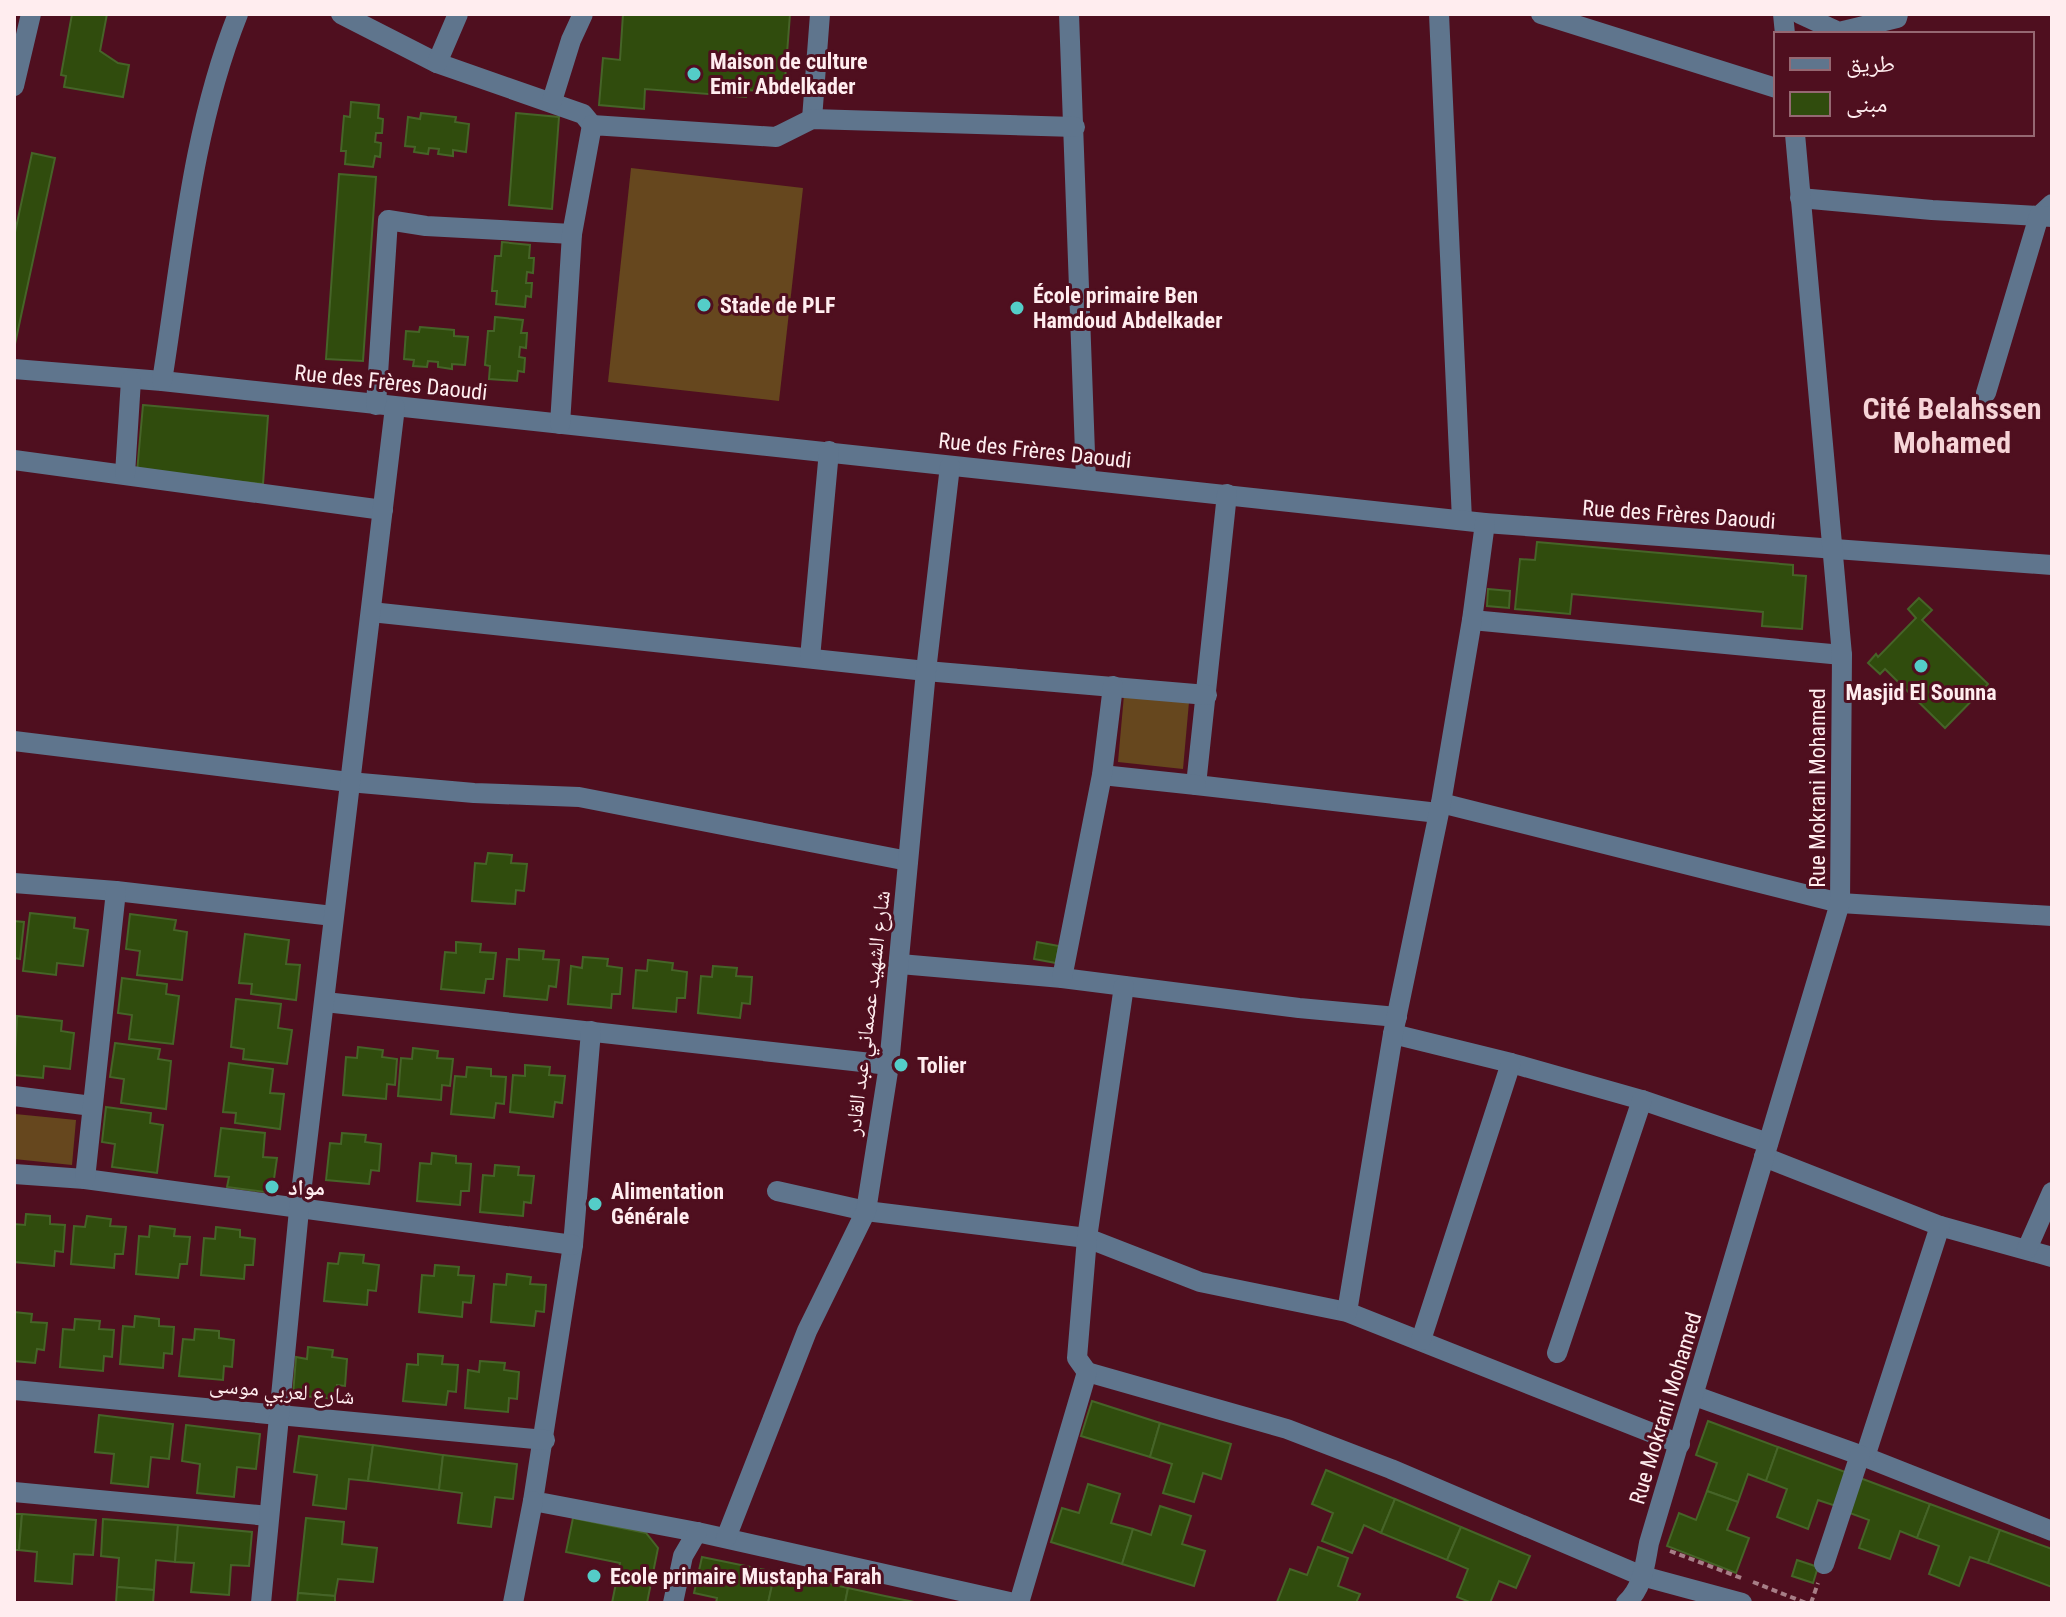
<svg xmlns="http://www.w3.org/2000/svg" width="2066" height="1617" font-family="'Roboto Condensed','Noto Naskh Arabic',sans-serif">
<rect width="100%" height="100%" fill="#4f0f1f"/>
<g fill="#66471e">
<path d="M631,168L803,188L779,401L608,382Z"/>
<path d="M1124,695L1189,702L1183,769L1118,762Z"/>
<path d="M15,1114L76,1120L72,1165L14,1159Z"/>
</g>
<g fill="#304c0d" stroke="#466428" stroke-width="2">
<path d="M72,14H107L100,51L118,63L129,65L123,97L64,87L66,76L61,75Z"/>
<path d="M623,14H790L784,93L747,90L746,97L645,89L644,109L599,105L603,58L620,60Z"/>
<path d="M351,102L379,105L378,118L383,119L382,133H376L375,142L381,143L380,157L375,156L373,167L345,164L346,151H341L344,116L350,117Z"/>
<path d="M421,113L456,117L455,122L469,124L466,152L453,150V156L438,154L439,149L429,148L428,154L414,152L415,147L405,146L408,117L420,119Z"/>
<path d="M516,113L559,117L552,209L509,205Z"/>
<path d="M32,153L55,158L15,344L14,237Z"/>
<path d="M339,174L376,177L363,361L326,359Z"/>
<path d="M502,242L530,245L529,258H534L533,273L527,272L526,283H532L531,297L526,296L525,307L496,304L497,291H492L495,256H501Z"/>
<path d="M495,317L523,320L521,333H527L526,348L520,347L519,357L525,358L524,372L518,371L517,381L489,379L490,366L485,365L488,331H494Z"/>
<path d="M420,327L454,330V336L468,337L465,365L452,364V369L438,367V362L428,361L427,367L413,366L414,360L404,359L406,331L419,332Z"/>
<path d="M143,405L268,416L263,484L137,472Z"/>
<path d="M1537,542L1793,565V575L1806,576L1802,629L1762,626L1763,612L1572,594L1570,614L1515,609L1520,559L1535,560Z"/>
<path d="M1488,589L1510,591L1509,608L1487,606Z"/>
<path d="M1919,598L1932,610L1922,620L1988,684L1945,728L1885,669L1880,674L1868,663L1876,654L1878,657L1916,618L1908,609Z"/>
<path d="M488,853L512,855L511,863L527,864L524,891L516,890L515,904L472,901L475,863L486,864Z"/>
<path d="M30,913L75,918L74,928L88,930L83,966L57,963L56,975L23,971Z"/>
<path d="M130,914L176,920L174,930L187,932L182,980L137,975L140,951L126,949Z"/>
<path d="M14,921L24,922L20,959L14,958Z"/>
<path d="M245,934L289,940L286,964L300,965L296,1000L251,994L252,984L239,983Z"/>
<path d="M456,942L481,944L480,952L496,953L493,979H486L484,993L441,989L445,952L456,953Z"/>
<path d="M1037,942L1059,946L1056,963L1034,959Z"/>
<path d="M519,949L544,951L543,959L559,960L556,987L549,986L547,1000L504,996L507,959L519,960Z"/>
<path d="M583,957L608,959L607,966L622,968L620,994H612L611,1008L568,1004L571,966L582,968Z"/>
<path d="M648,960L673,963L672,970L687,972L685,998H677L676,1012L633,1008L636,970L647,971Z"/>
<path d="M713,966L737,968L736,976L752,977L750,1004L742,1003L740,1018L698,1013L701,976L712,977Z"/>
<path d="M122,978L167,984L166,994L179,996L173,1044L129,1039L132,1015L118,1013Z"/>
<path d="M236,999L281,1004L278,1028L292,1030L287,1064L243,1059L244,1049L231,1047Z"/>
<path d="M17,1016L62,1021L61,1031L74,1033L70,1069L44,1066L43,1078L14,1075Z"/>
<path d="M115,1043L160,1049L158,1059L171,1061L166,1109L121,1103L124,1079L110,1077Z"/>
<path d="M358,1047L383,1050L382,1057L397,1059L395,1085L387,1084L386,1099L343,1095L346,1057L357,1058Z"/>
<path d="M413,1048L438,1051L437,1058L453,1059L450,1086L442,1085L441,1100L398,1096L401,1058L412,1059Z"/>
<path d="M229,1063L273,1069L270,1093L284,1094L280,1129L235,1123L236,1113L223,1112Z"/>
<path d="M525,1065L550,1067L549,1075L565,1076L562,1103L555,1102L553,1117L510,1112L513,1075L525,1076Z"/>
<path d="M467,1067L491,1069V1076L506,1077L504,1104L496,1103L494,1118L451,1114L455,1076L466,1077Z"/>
<path d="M106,1107L151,1113L150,1123L163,1125L157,1173L112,1167L115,1144L102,1142Z"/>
<path d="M221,1128L265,1133L263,1157L277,1158L272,1193L227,1187L229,1177L215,1176Z"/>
<path d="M342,1133L366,1135L365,1142L381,1144L379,1171L371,1170L369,1184L326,1180L330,1143L341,1144Z"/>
<path d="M432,1153L456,1156V1163L471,1164L469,1191H461L460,1205L417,1201L420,1163L431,1164Z"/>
<path d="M495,1165L519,1167L518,1175L534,1176L531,1203L524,1202L523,1216L480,1212L483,1175L494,1176Z"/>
<path d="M26,1214L50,1216V1224L65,1225L63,1252L55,1251L54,1266L14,1262V1224L25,1225Z"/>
<path d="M87,1216L111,1219L110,1226L126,1227L123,1254H115L114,1268L71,1264L74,1226L85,1227Z"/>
<path d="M150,1226L175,1229L174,1236L190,1237L187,1264H180L178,1278L136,1274L139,1236L149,1237Z"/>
<path d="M216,1227L240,1230V1237L255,1239L253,1265H245L244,1279L201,1275L204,1238L215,1239Z"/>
<path d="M340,1253L364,1255L363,1263L379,1265L376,1291L368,1290L367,1305L324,1301L328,1263L338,1264Z"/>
<path d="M435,1265L459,1267L458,1275L474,1276L471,1303L463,1302L462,1317L419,1312L422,1275L434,1276Z"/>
<path d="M507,1274L531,1277L530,1284L546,1285L544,1312L536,1311L534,1326L491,1322L494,1284L506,1285Z"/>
<path d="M14,1312L32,1314L31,1322L47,1323L44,1350L37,1349L35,1363L14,1361Z"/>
<path d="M135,1316L159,1319V1326L174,1327L172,1354L164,1353L163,1368L120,1364L123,1326L134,1327Z"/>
<path d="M75,1319L100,1321L99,1329L114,1330L112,1357L104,1356L103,1371L60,1367L63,1329L74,1330Z"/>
<path d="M195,1329L219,1331V1338L234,1340L232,1367L224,1366L223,1380L179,1376L183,1339L194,1340Z"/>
<path d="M308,1347L333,1350L332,1357L347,1359L345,1386L337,1385L336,1399L293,1395L296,1357L307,1359Z"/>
<path d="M418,1354L443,1356L442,1364L458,1365L456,1392L448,1391L446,1405L403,1401L407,1364L418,1365Z"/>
<path d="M480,1361L505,1363L504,1370L519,1372L517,1399L509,1398L508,1412L465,1408L468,1370L479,1372Z"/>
<path d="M1092,1401L1160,1423L1150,1457L1081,1436Z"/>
<path d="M99,1415L173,1424L169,1459L151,1457L148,1487L111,1483L114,1454L95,1452Z"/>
<path d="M1708,1421L1778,1447L1766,1481L1748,1474L1738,1502L1707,1491L1717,1463L1696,1455Z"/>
<path d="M1160,1423L1231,1444L1221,1479L1203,1473L1194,1502L1163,1493L1172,1464L1150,1457Z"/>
<path d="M186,1425L260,1434L256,1469L237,1467L234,1497L197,1493L200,1464L182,1461Z"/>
<path d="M299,1436L373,1445L368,1481L349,1479L346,1509L313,1505L317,1475L294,1472Z"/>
<path d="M373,1445L443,1455L439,1490L368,1481Z"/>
<path d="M1778,1447L1848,1473L1836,1506L1818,1500L1808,1529L1777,1517L1787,1489L1766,1481Z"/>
<path d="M443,1455L517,1464L513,1499L495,1497L491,1527L458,1523L462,1493L439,1490Z"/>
<path d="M1326,1470L1395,1499L1381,1533L1364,1525L1352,1553L1322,1541L1333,1513L1312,1504Z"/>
<path d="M1860,1478L1930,1504L1917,1538L1900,1531L1890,1559L1859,1548L1869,1520L1847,1512Z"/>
<path d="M1088,1484L1120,1494L1111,1523L1133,1529L1122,1564L1051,1542L1062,1508L1079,1513Z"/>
<path d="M1707,1491L1738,1502L1727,1530L1749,1538L1736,1573L1667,1546L1679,1513L1696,1520Z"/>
<path d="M1395,1499L1461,1527L1447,1560L1381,1533Z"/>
<path d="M1930,1504L2000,1530L1988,1563L1970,1557L1959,1586L1929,1574L1939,1546L1917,1538Z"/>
<path d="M1160,1506L1191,1516L1182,1544L1205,1551L1194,1586L1122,1564L1133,1529L1151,1535Z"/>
<path d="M14,1514H22L19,1550H14Z"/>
<path d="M22,1514L96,1520L93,1555L74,1554L72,1584L35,1581L37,1552L19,1550Z"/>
<path d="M306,1518L344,1522L342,1544L377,1548L373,1582L338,1579L335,1596L298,1593Z"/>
<path d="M573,1518L646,1533L658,1548L647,1603H612L620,1563L566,1552Z"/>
<path d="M103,1519L178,1525L175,1562L156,1560L154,1590L117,1587L119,1558L101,1556Z"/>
<path d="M178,1525L252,1532L249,1566L231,1565L229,1595L191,1592L194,1563L175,1562Z"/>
<path d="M1461,1527L1530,1556L1516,1588L1499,1581L1490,1603H1472L1457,1597L1468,1569L1447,1560Z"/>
<path d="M2000,1530L2052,1549V1587L1988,1563Z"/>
<path d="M1318,1547L1348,1558L1338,1586L1360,1594L1356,1603L1277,1602L1290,1569L1307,1575Z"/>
<path d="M702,1557L775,1572L768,1603H716L717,1598L694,1593Z"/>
<path d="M1797,1560L1818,1567L1813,1583L1792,1576Z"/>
<path d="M775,1572L848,1588L845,1603H768Z"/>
<path d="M117,1587L154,1590L153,1603H116Z"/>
<path d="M848,1588L885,1596L919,1603H845Z"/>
<path d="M298,1593L335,1596V1603H297Z"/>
</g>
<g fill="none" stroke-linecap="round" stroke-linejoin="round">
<g stroke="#a77e87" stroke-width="4" stroke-dasharray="6 4" stroke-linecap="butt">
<path d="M1670,1551L1744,1579"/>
<path d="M1753,1582L1806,1603"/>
<path d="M1811,1603L1818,1583"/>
</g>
<g stroke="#5f758d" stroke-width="20">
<path d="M341,14L437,63L583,114L592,125"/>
<path d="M1069,14L1086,480"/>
<path d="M1439,14L1462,520"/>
<path d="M1541,14L1776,88"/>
<path d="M1783,14L1785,34"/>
<path d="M1800,14L1839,32L1897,18L1898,14"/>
<path d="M437,63L458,14"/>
<path d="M14,86L31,14"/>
<path d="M552,101L571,40L583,14"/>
<path d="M812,119L820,14"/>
<path d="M1800,198L1932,210L2039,216L2052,204"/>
<path d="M14,369L162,381L1485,523L2052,565"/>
<path d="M162,381C182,256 191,132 238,14"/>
<path d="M1986,393L2039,216L2052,217"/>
<path d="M376,405L388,220L426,226L572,234"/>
<path d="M560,424L572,234L592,125L776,137L812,119L1075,127"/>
<path d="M14,460L383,510"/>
<path d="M125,474L131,380"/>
<path d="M1227,494L1196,785L1438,813"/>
<path d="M371,612L926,671L1207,695"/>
<path d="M1472,620L1842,655"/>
<path d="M810,658L829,451"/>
<path d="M14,741L349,782L474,793L579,797L908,861"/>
<path d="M1102,775L1196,785"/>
<path d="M1441,803L1840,903L2052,916"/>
<path d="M14,883L116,891L333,916"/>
<path d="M900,964L1062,978L1299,1008L1397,1017"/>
<path d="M1062,978L1102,775L1113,686"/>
<path d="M325,1002L889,1065"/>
<path d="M591,1031L573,1245L533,1501L697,1532L1014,1603"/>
<path d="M1393,1034L1511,1063L1642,1100L1768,1143"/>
<path d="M14,1096L92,1106"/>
<path d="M1764,1157L1940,1226L2052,1257"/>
<path d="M14,1174L85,1179L573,1245"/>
<path d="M85,1179L116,891"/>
<path d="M777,1191L866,1211L1087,1238L1200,1282L1347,1312L1680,1444"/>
<path d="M2027,1249L2052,1192"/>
<path d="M1347,1312L1393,1034L1441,803L1472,620L1485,523"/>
<path d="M1421,1340L1511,1063"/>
<path d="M1557,1353L1642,1100"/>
<path d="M1087,1372L1287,1429L1391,1469L1642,1576L1742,1603"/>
<path d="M14,1390L545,1440"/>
<path d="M1695,1396L1860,1455L2052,1531"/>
<path d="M1865,1457L1940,1226"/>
<path d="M14,1492L269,1516"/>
<path d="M726,1538L807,1331L866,1211L889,1065L926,671L950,466"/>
<path d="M1824,1564L1860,1455"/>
<path d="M261,1603L299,1210L395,407"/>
<path d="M513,1603L533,1501"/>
<path d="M673,1603L683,1556L697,1532"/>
<path d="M1019,1603L1087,1372L1077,1358L1087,1238L1124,986"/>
<path d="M1626,1603C1643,1588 1645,1564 1649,1543L1840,903L1842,655L1795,134"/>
</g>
</g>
<g fill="#54cdc8" stroke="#4f0f1f" stroke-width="3">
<circle cx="694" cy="74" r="8"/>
<circle cx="704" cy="305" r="8"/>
<circle cx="1017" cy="308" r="8"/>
<circle cx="1921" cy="666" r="8"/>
<circle cx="901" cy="1065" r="8"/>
<circle cx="272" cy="1187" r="8"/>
<circle cx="595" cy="1204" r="8"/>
<circle cx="594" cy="1576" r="8"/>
</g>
<g text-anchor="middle" stroke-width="6" stroke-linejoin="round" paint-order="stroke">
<g font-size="22" font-weight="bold" fill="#ffedef" stroke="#4f0f1f" text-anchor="start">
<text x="710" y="69">Maison de culture<tspan x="710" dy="25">Emir Abdelkader</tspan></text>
<text x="1033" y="303">École primaire Ben<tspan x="1033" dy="25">Hamdoud Abdelkader</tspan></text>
<text x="720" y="313">Stade de PLF</text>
<text x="1921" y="700" text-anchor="middle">Masjid El Sounna</text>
<text x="917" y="1073">Tolier</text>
<text x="288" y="1195">مواد</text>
<text x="611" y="1199">Alimentation<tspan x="611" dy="25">Générale</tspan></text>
<text x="610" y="1584">Ecole primaire Mustapha Farah</text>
</g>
<g font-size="22" fill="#ffedef" stroke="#4f0f1f">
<text transform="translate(391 382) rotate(6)" y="8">Rue des Frères Daoudi</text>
<text transform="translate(1035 450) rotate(6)" y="8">Rue des Frères Daoudi</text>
<text transform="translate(1679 514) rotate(4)" y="8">Rue des Frères Daoudi</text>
<text transform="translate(1817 788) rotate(-90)" y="8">Rue Mokrani Mohamed</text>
<text transform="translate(867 1013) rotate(-83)" y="8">شارع الشهيد عصماني عبد القادر</text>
<text transform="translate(282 1390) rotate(5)" y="8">شارع لعربي موسى</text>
<text transform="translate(1665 1408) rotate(-73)" y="8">Rue Mokrani Mohamed</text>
</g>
<g font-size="30" font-weight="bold" fill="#f6d4d7" stroke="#4f0f1f">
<text x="1952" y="419">Cité Belahssen<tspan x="1952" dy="34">Mohamed</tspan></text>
</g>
</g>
<rect width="2066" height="1617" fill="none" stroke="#ffedef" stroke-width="32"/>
<rect x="1774" y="32" width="260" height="104" fill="#4f0f1f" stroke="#956872" stroke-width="2"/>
<rect x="1790" y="58" width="40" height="12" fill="#5f758d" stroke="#956872" stroke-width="2"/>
<text x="1846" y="72" font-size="24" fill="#ffedef">طريق</text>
<rect x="1790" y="92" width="40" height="24" fill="#304c0d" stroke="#956872" stroke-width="2"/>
<text x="1846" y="112" font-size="24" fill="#ffedef">مبنى</text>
</svg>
